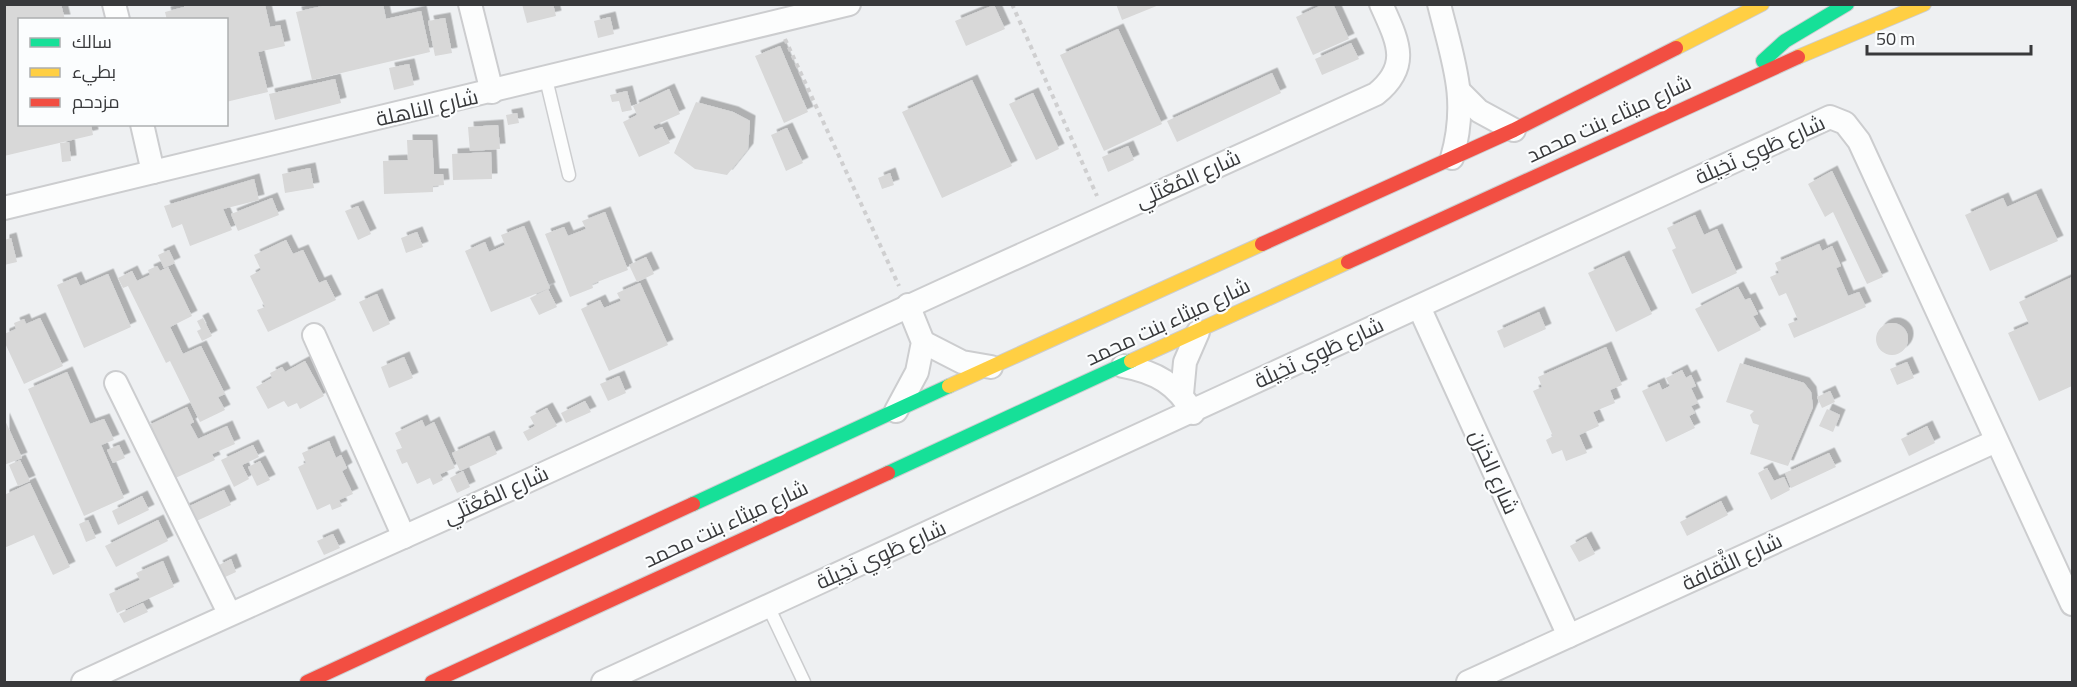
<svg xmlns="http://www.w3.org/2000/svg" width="2077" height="687" font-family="'Titillium Web',Cairo,sans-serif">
<defs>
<filter id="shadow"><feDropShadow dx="5.5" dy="-5.5" stdDeviation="0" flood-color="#0004"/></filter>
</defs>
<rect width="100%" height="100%" fill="#eef0f2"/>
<g fill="#d8d8d8" filter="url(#shadow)">
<path d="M4,4H61L65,20H20V124H91L93,135L4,156Z"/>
<path d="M331,4H383L386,19L421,11L430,52L312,80L296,12Z"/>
<path d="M522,4H553L556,16L527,23Z"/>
<path d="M1116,4H1159V5L1122,20Z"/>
<path d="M1324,4H1333L1349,39L1313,55L1296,17Z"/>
<path d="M184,5H265L270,27L280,25L285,46L258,52L268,92L226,102V20H167L165,12L184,7Z"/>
<path d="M994,5L1005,29L966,46L955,21Z"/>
<path d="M610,17L614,34L598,38L594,21Z"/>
<path d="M445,18L452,53L435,56L428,21Z"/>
<path d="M1118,29L1162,124L1104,151L1060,55Z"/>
<path d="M1351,43L1359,59L1322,75L1315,59Z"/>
<path d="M780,46L808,112L784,123L755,56Z"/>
<path d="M409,64L414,85L394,90L389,68Z"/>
<path d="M1272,73L1281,93L1177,142L1167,121Z"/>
<path d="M335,79L341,103L275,120L269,94Z"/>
<path d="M972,80L1012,166L942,198L902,112Z"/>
<path d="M669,89L680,114L653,126L655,130L662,127L670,143L639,157L623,122L637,115L633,106Z"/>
<path d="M627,91L632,110L622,112L619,101L612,102L610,95Z"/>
<path d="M1033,93L1059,149L1036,160L1009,104Z"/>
<path d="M696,102L733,112L750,121L748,149L727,175L695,169L674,153Z"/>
<path d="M517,113L519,123L508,125L506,115Z"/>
<path d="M498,125L500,149L470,151L468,127Z"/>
<path d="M787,128L803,163L786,171L771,135Z"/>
<path d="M407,140H432L434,174H443L444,185L433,186V192L384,194L383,161L408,160Z"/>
<path d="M69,142L71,161L62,162L60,143Z"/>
<path d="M1128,146L1134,160L1108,172L1102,157Z"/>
<path d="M491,152L492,179L453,180L452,154Z"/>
<path d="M310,168L314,188L285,193L282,174Z"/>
<path d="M1832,171L1883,277L1867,284L1833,212L1825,217L1808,184Z"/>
<path d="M890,173L894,185L882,189L878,178Z"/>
<path d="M254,179L259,200L223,209L232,230L190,246L182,224L172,228L164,206Z"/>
<path d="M2036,194L2058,241L1990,271L1965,215L2003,198L2007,207Z"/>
<path d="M272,198L279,215L238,231L231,214Z"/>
<path d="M358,206L371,234L358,240L345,211Z"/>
<path d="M605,212L628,270L592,284L593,288L570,297L545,234L564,227L568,236L586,229L582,221Z"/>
<path d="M1695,215L1704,235L1717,229L1737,273L1692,294L1672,250L1676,248L1667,228Z"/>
<path d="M524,226L550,288L491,312L465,251L485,242L489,252L505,245L501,235Z"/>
<path d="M417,232L423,247L406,253L401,238Z"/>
<path d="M11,238L17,262L4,265V240Z"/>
<path d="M286,240L293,254L303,250L319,283L326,280L336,300L268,332L257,310L265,307L250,276L261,270L254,255Z"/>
<path d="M1819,244L1822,251L1832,246L1841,266L1836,268L1848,296L1859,292L1866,307L1794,338L1788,324L1798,320L1786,293L1779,296L1770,277L1779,273L1775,263Z"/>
<path d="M169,250L175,263L164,268L158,255Z"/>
<path d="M1624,256L1652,314L1616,332L1588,273Z"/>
<path d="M646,257L654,274L637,282L629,265Z"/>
<path d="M157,266L160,271L168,267L192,316L170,327L183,354L201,346L225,394L218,397L225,410L200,422L170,361L166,363L128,286L123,288L118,278L132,271L137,281L150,275L148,270Z"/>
<path d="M108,274L131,327L84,348L57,285L76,277L80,286Z"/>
<path d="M2072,277V386L2039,401L2008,333L2029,324L2019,302Z"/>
<path d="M640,283L668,345L609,371L581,309L600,300L604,308L621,301L617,293Z"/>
<path d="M1738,287L1745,300L1750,298L1758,314L1753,316L1761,330L1718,352L1695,309Z"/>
<path d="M548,289L557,307L539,315L530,298Z"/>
<path d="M377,294L390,324L373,332L359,302Z"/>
<path d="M1539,312L1546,329L1504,348L1497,331Z"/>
<path d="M40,318L63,366L24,384L4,341V334L16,329L14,323L24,319L26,324Z"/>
<path d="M203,318L212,336L202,341L197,331L201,329L197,321Z"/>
<circle cx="1892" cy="339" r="16"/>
<path d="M1606,347L1622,385L1610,390L1615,403L1593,412L1599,426L1579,435L1587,453L1566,461L1562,450L1552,454L1546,440L1553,436L1533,391L1542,387L1538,377Z"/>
<path d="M404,357L413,378L389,388L381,367Z"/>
<path d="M305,361L324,396L300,409L297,403L288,407L284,401L268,409L256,387L272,378L270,373L282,367L285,372Z"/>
<path d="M1907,362L1914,378L1897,385L1890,369Z"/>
<path d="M1740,363L1804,383L1811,392L1813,407L1788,466L1750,454L1759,425L1753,423L1750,415L1754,411L1726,402Z"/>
<path d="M1682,370L1686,378L1691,375L1696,386L1691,388L1698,403L1691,406L1695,413L1689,416L1695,428L1666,442L1642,391L1659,383L1662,390L1670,386L1666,378Z"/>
<path d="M67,372L90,424L104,419L114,440L101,445L124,498L84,516L28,389Z"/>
<path d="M619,376L626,393L608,401L600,384Z"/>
<path d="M1830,391L1835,402L1822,408L1817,397Z"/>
<path d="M585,401L591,412L566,423L561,413Z"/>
<path d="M187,407L194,422L190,424L198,439L227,426L235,444L212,454L215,460L171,480L145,427Z"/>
<path d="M547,408L557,426L528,441L523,432L535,426L530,417Z"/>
<path d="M1827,409L1840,415L1833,432L1819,426Z"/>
<path d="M4,418L22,458L4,465Z"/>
<path d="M422,420L425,427L434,422L455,468L440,474L443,480L433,485L430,478L417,484L407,462L402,464L396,450L402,448L395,433Z"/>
<path d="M1927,426L1935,443L1909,456L1901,439Z"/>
<path d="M489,436L497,454L460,471L452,453Z"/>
<path d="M329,441L336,458L341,455L347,468L342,471L353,494L339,500L342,506L332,510L330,504L317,510L298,467L306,463L302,453Z"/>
<path d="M119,445L125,458L113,463L107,450Z"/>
<path d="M253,445L259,457L242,465L249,479L234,487L221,460Z"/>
<path d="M1829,453L1836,467L1791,488L1785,473Z"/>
<path d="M20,460L30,481L18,486L9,465Z"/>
<path d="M260,461L270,480L257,486L248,467Z"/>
<path d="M1767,468L1774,481L1784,477L1790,490L1771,500L1758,473Z"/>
<path d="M463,471L470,487L457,493L450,478Z"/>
<path d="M30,483L70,567L53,575L34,535L4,548V495Z"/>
<path d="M224,490L231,505L188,525L181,510Z"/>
<path d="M142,496L149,510L118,525L112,511Z"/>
<path d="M1721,501L1728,515L1687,536L1680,522Z"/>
<path d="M88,520L96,538L86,542L79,524Z"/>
<path d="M158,520L168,541L116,567L105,546Z"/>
<path d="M333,534L340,548L324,555L317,541Z"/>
<path d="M1586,537L1595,554L1579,562L1570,546Z"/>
<path d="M231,559L236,572L223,578L217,566Z"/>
<path d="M163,561L174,587L117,613L109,594L140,580L136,573Z"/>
<path d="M143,603L148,612L124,623L119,614Z"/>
</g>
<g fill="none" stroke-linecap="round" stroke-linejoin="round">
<g stroke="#cccdcf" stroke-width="15">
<g id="lane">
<path d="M546,79L569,175"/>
<path d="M768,606L804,682"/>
</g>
</g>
<g stroke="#cccdcf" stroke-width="26">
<g id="street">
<path d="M114,4L118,20"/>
<path d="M470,4L492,92"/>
<path d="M1439,4C1453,61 1469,99 1452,158"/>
<path d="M1461,93L1479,111L1514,130"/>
<path d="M142,124L153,172"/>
<path d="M4,208L849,4"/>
<path d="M1419,307L1569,636"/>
<path d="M314,335L404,537"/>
<path d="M923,342L962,362L991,367"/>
<path d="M1123,366C1156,372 1177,384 1193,413"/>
<path d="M116,383L229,613"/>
<path d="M1182,394L1185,362L1198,332"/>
<path d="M896,411L917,372L923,342L908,305"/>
<path d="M83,682C236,610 391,544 545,473C822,346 1098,219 1376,94C1412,65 1397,40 1381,4"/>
<path d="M603,682L1830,117L1845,123L1859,141L2072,604"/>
<path d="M1468,682L1996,441"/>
</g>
</g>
<g stroke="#cccdcf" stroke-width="16">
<g id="fast">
<path d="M1763,61L1785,41L1847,4"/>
<path d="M888,473L1131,361"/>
<path d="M693,504L949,386"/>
</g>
</g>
<g stroke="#cccdcf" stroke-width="16">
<g id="slow">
<path d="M1676,48L1762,4"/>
<path d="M1798,57L1924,4"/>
<path d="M1131,361L1348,262"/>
<path d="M949,386L1262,244"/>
</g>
</g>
<g stroke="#cccdcf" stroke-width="16">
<g id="jam">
<path d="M1262,244L1514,130L1676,48"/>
<path d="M1348,262L1798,57"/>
<path d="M307,682L693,504"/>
<path d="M432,682L888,473"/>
</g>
</g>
<g stroke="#cfcfd0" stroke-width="4" stroke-dasharray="4.5 4.5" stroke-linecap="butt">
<path d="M1012,4L1097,196"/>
<path d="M785,39L899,286"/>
</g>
<use href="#lane" stroke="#fcfdfd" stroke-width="12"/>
<use href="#street" stroke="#fcfdfd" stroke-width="22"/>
<use href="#fast" stroke="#16e098" stroke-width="14"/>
<use href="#slow" stroke="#ffcf43" stroke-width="14"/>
<use href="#jam" stroke="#f24e42" stroke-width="14"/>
</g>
<g text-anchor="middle" stroke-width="4.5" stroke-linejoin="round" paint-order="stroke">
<g font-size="21" fill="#38393b" stroke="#fbfdfe">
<text transform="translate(427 108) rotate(-13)" y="7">شارع الناهلة</text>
<text transform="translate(1609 119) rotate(-25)" y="7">شارع ميثاء بنت محمد</text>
<text transform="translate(1760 150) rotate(-24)" y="7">شارع طَوِي نَخِيلَة</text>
<text transform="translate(1188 179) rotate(-24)" y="7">شارع المُعْتَلي</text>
<text transform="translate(1168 322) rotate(-25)" y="7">شارع ميثاء بنت محمد</text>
<text transform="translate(1319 353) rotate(-25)" y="7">شارع طَوِي نَخِيلَة</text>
<text transform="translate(1494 472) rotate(66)" y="7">شارع الخزن</text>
<text transform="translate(496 495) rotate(-24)" y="7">شارع المُعْتَلي</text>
<text transform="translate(726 524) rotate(-25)" y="7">شارع ميثاء بنت محمد</text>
<text transform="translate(881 555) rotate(-24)" y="7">شارع طَوِي نَخِيلَة</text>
<text transform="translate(1732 562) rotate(-25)" y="7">شارع الثَّقافة</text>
</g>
</g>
<rect width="2077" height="687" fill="none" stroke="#38393b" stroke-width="12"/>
<rect x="18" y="18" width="210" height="108" fill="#fbfdfe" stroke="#adafb0" stroke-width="1.5"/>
<rect x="30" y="38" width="30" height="9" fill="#16e098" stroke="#adafb0" stroke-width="1.5"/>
<text x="72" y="48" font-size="18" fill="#38393b">سالك</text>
<rect x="30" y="68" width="30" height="9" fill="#ffcf43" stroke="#adafb0" stroke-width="1.5"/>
<text x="72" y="78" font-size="18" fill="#38393b">بطيء</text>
<rect x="30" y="98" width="30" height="9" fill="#f24e42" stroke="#adafb0" stroke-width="1.5"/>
<text x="72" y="108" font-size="18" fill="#38393b">مزدحم</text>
<path d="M1867 45v9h164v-9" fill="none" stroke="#38393b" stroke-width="3"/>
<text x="1876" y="45" font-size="18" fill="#38393b" stroke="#fbfdfe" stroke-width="4.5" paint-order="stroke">50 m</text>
</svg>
